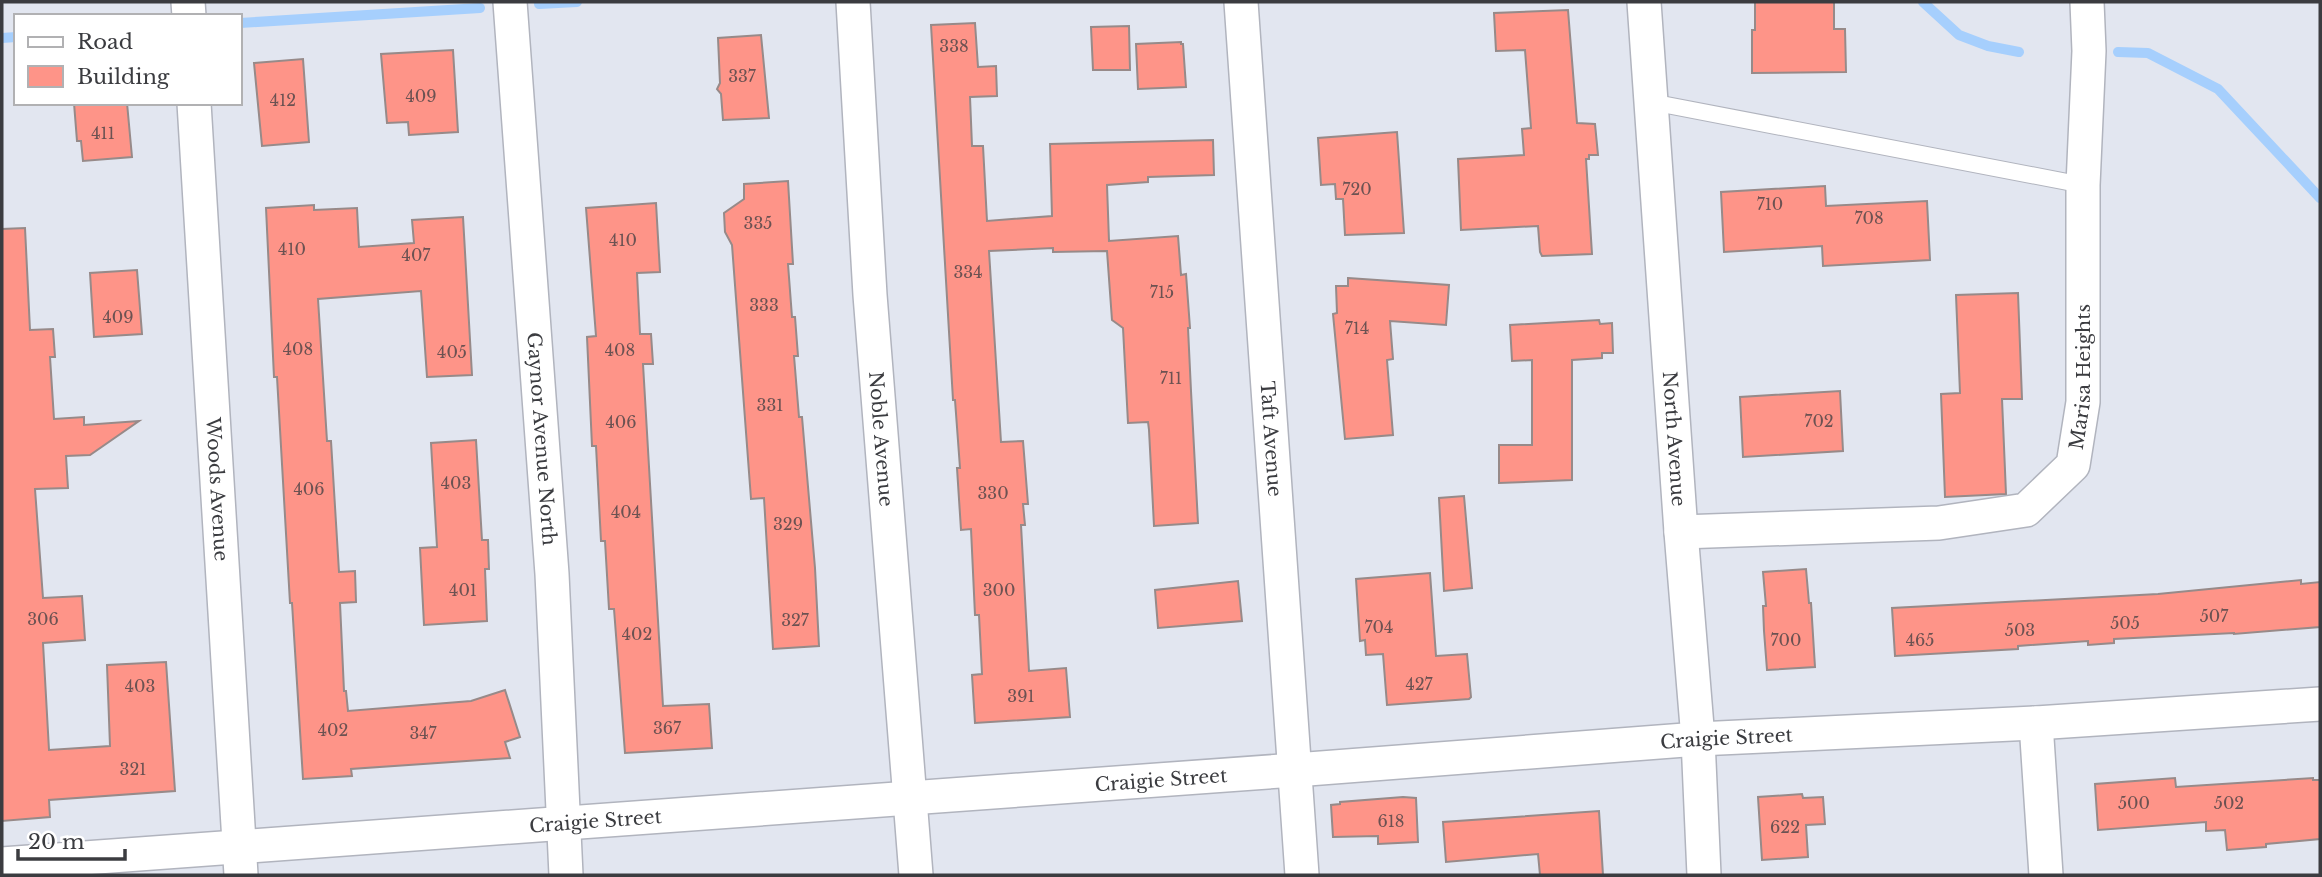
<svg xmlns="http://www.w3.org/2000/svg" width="2322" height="877" font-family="'Libre Baskerville',serif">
<rect width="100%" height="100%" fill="#e2e6f0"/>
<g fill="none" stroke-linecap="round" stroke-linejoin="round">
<g stroke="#a6cffd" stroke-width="10">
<path d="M1923,2L1959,35L1988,46L2019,52"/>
<path d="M539,4L577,2"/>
<path d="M240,23L480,8"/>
<path d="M2,38L16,37"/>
<path d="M2118,52L2148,53L2218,89L2320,198"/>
</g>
</g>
<g fill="#fe9488" stroke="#978a89" stroke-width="2">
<path d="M1755,2H1834V29H1845L1846,72L1752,73V30H1755Z"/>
<path d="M1568,10L1577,123L1595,124L1598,155H1589V159H1586L1592,254L1542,256L1540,252L1538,226L1461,230L1458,159L1524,155L1522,129L1531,128L1525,50L1496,51L1494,13Z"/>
<path d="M975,23L978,67L996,66L997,96L970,97L972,146H983L987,221L1052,216L1050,144L1213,140L1214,175L1148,177V182L1107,185L1109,241L1178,236L1181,275L1186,274L1190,328H1188L1191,391L1198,523L1154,526L1149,430L1148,422L1128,423L1123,328L1112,320L1107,251L1053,252V248L989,251L1001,442L1023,441L1028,504H1023L1025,525H1021L1029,671L1066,668L1070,717L975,723L972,675L982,674L979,615H975L971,529L961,530L957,468H960L955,400H953L931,25Z"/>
<path d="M1129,26L1130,70H1093L1091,27Z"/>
<path d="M761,35L769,118L723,120L721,94L717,89L720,83L718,38Z"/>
<path d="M1181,42V44H1183L1186,87L1138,89L1136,44Z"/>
<path d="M453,50L458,132L409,135L408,122L387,123L381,54Z"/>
<path d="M303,59L309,142L262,146L254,63Z"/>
<path d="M74,103H127L132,157L83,161L81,141H77Z"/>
<path d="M1397,132L1404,233L1345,235L1343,199H1336L1335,184L1321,185L1318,138Z"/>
<path d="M788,181L793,264H788L792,317H795L798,356H794L799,417H802L815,568L819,646L773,649L764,498L751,499L732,245L725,232L724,213L744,199V184Z"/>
<path d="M1825,186L1826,206L1927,201L1930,260L1823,266L1822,246L1724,252L1721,192Z"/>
<path d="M656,203L660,272L637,273L640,334H651L653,364H643L663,706L709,704L712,748L625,753L614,609H609L605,541H601L596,446H592L587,337L596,336L586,208Z"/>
<path d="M314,205V210L357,208L359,247L414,243L412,220L463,217L472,375L427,377L421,291L318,299L327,441H331L339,572L355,571L356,602L340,603L344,691H346L348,711L471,701L505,690L520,737L505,742L510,758L351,769L352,776L303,779L292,603H290L277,377H274L266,208Z"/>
<path d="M25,228L30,330L53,329L55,357H50L54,419L84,417V425L139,421L90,455L66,456L68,488L35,489L43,598L82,596L85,640L43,643L49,750L110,746L107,665L166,662L175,791L49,800L50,817L2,821V229Z"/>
<path d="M137,270L142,334L94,337L90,273Z"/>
<path d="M1348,278L1449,285L1446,325L1390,321L1393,359L1387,360L1393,435L1345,439L1333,314L1337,313L1336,286H1348Z"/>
<path d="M2018,293L2022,399H2002L2006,494L1945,497L1941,394L1960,393L1956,295Z"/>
<path d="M1599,320L1600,324L1612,323L1613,353H1602V358L1572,360V480L1499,483V445H1532V360L1512,361L1510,325Z"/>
<path d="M1840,391L1843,451L1743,457L1740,397Z"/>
<path d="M476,440L482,540H488L489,569H485L487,621L424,625L420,548L437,547L431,443Z"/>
<path d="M1464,496L1472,588L1444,591L1439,498Z"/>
<path d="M1806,569L1809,603H1811L1815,667L1767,670L1764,631L1763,606H1766L1763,572Z"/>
<path d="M1430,573L1436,656L1467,654L1471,697L1469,699L1387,705L1383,654L1366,655L1365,640L1360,641L1356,579Z"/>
<path d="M2301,580V584L2320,582V627L2234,634V633L2114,639V643L2088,645V641L2018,646V649L1895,656L1892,608L2158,594Z"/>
<path d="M1238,581L1242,621L1158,628L1155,590Z"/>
<path d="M2175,778L2176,787L2313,778V780H2320V839L2266,844V847L2227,850L2225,830L2206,831V822L2098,830L2095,784Z"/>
<path d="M1802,794L1803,798L1823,797L1825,824L1806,825L1808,857L1762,860L1758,797Z"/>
<path d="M1403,797L1416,798L1418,842L1378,844V836L1333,837L1331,805L1340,804V802Z"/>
<path d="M1599,811L1603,875H1540L1538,854L1446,862L1443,822Z"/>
</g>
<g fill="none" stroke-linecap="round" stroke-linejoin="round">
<g stroke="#b1b4be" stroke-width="18">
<path id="lane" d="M1651,102L2083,185"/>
</g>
<g stroke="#b1b4be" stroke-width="36">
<g id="street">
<path d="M188,2L189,16"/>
<path id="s1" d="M510,2L552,574L566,875"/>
<path id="s2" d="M853,2L870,295L916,875"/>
<path id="s3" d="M1241,2L1302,875"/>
<path id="s4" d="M1644,2L1681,532L1698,739L1704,875"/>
<path id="s5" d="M194,103L241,875"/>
<path id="s6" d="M1681,532L1939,523L2026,510L2073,465L2083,402V185L2089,51L2087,2"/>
<path d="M2036,723L2046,875"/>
<path id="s7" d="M2,864L1295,770L1698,739L2036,723L2320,704"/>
</g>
</g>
<use href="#lane" stroke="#fff" stroke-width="16"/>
<use href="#street" stroke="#fff" stroke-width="33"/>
</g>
<g text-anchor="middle" stroke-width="5" stroke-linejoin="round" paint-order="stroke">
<g font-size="16" fill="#6c5252">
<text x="954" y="52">338</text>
<text x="742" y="82">337</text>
<text x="421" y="102">409</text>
<text x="283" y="106">412</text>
<text x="103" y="139">411</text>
<text x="1357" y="195">720</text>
<text x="1770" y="210">710</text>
<text x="1869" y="224">708</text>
<text x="758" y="229">335</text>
<text x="623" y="246">410</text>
<text x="292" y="255">410</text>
<text x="416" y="261">407</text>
<text x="968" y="278">334</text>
<text x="1162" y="298">715</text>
<text x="764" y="311">333</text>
<text x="118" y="323">409</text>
<text x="1357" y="334">714</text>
<text x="298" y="355">408</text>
<text x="620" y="356">408</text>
<text x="452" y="358">405</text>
<text x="1171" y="384">711</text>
<text x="770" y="411">331</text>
<text x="1819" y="427">702</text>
<text x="621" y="428">406</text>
<text x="456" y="489">403</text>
<text x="309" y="495">406</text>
<text x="993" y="499">330</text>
<text x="626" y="518">404</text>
<text x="788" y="530">329</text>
<text x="463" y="596">401</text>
<text x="999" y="596">300</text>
<text x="2214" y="622">507</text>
<text x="43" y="625">306</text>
<text x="795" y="626">327</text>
<text x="2125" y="629">505</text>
<text x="1379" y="633">704</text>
<text x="2020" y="636">503</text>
<text x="637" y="640">402</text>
<text x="1786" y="646">700</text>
<text x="1920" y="646">465</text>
<text x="1419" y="690">427</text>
<text x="140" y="692">403</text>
<text x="1021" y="702">391</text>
<text x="667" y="734">367</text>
<text x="333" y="736">402</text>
<text x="423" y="739">347</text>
<text x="133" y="775">321</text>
<text x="2134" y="809">500</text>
<text x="2229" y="809">502</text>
<text x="1391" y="827">618</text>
<text x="1785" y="833">622</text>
</g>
<g font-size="19" fill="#3b3c40" stroke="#fff">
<text dy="7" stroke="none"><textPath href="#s6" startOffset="500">Marisa Heights</textPath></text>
<text dy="7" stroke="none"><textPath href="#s1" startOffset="438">Gaynor Avenue North</textPath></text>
<text dy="7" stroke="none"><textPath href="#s3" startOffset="438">Taft Avenue</textPath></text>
<text dy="7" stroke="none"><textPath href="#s2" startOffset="438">Noble Avenue</textPath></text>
<text dy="7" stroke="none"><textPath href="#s4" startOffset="438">North Avenue</textPath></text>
<text dy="7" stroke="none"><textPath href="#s5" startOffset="387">Woods Avenue</textPath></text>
<text dy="7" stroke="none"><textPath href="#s7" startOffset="1729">Craigie Street</textPath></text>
<text dy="7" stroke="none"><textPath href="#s7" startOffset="1162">Craigie Street</textPath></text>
<text dy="7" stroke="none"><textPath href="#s7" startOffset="595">Craigie Street</textPath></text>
</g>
</g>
<rect width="2322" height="877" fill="none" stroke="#3b3c40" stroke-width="7"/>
<rect x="14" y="14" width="228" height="91" fill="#ffffff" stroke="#b1b1b3" stroke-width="2"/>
<rect x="28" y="37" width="35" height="10" fill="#ffffff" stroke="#b1b1b3" stroke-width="2"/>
<text x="77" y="49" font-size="21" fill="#3b3c40">Road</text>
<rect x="28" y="66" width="35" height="21" fill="#fe9488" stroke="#b1b1b3" stroke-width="2"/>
<text x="77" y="84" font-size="21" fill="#3b3c40">Building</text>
<path d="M18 849v10h107v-10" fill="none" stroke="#3b3c40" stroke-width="3.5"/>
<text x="28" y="849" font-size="21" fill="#3b3c40" stroke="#ffffff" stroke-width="5" paint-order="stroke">20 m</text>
</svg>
